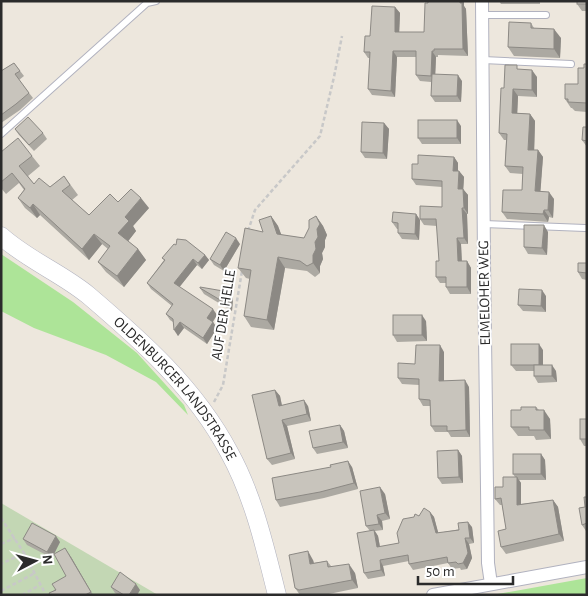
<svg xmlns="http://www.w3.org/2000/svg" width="588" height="596" font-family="'Alegreya Sans',sans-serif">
<rect width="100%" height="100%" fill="#ede7dd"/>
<g fill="#ade498">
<path d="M1,254L73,302L137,353L184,405L188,415L156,382L106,355L34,328L1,311Z"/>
<path d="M587,578V595H492Z"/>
</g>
<path fill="#c3d7b4" d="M1,503L158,595H1Z"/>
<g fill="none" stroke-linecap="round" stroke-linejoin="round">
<g stroke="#b1b2bf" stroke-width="8">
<g id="service">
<path d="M482,15H546"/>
<path d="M483,60L571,64"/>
<path d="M1,134L147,3L156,1"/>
<path d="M484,224L585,228"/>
</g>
</g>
<g stroke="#b1b2bf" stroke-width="14">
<g id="minor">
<path d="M482,1L484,262L488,563L491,584"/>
<path d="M433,595L587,567"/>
</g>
</g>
<g stroke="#b1b2bf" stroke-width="19">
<g id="secondary">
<path id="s1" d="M1,236C28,260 61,273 88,295C142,341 195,388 229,452C253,495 265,547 277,595"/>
</g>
</g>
<g stroke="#c8c8c8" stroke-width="2.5" stroke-dasharray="4 2.5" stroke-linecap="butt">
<path d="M248,231L255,210L320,136L334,77L342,36"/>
<path d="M214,402L223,385L242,271"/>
<path d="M1,518L24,553L1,564"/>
<path d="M1,544L15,538"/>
<path d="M24,553L46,595"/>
<path d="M1,591L35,573"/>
<path d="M22,595L40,585"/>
</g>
<use href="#service" stroke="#fff" stroke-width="6"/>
<use href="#minor" stroke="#fff" stroke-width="12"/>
<use href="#secondary" stroke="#fff" stroke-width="18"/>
</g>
<g fill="#aca9a2">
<path d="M428,1H464V6L466,9L468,56L438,55V57H436L435,74L462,81L461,102H435L431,96V82L420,81L416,75V57H397L395,97L372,95L368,89L370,58H368L364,52L370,36L395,7L400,13L399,32H424Z"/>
<path d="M499,1H540V4H501Z"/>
<path d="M587,1V11H582L577,4Z"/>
<path d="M531,23L534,28L561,38L560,58L514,56L508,47Z"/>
<path d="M14,63L24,76L19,80L33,98L20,110L1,123V71Z"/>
<path d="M587,64V112L575,111L572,108H571L565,99L578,84Z"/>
<path d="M520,70L537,77V97L518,96L517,113L530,114L535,121L534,150H538L543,157L540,191L554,199L553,218L549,217L548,222L507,219L502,212L522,190L523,174L510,173L505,166L506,140H504L499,133L504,88Z"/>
<path d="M384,123L389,129L387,159L365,158L361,152Z"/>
<path d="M461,126V144H422L418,138Z"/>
<path d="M587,127V147L582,140Z"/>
<path d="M15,129L43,133L47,139L34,151L19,135Z"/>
<path d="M1,152L32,156L40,166L28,176L34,184L50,187L64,176L78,195L72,200L89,215L118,202L149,208L133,226L136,231L128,241L138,249L146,260L124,287L106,272L98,262L108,249L102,244L89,260L40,215L37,218L25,208L18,198L24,190L19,183L6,194L1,188Z"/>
<path d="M454,157L458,163V171H459L464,177L463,189L468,195V214H467L468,244H461L462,261H467L471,268V294H450L446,287V283H440L436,277L439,261L437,226L424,225L420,219L442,207V187L416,185L412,179L418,164Z"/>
<path d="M416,214L420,220L419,240L402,239L398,233V229H397L392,222Z"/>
<path d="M271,216L278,226L281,235L304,238L316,216L323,226L327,235L325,240V247L322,253L323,259L320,266V273L315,277L307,271L285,268L274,330L251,327L244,316L250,279L246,278L238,268L263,232Z"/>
<path d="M548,232L547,255L528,254L524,247Z"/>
<path d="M240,244L224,271L214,265L210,259Z"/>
<path d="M176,245L205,255L209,260L202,269L197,265L179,287L217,315L213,322L217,328L207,344L184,328L178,336L173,322L170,320L166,314L172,306L151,289L147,283L164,260L162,258Z"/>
<path d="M587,263V280L582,279L578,272Z"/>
<path d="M200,288L233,299L232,311L204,294Z"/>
<path d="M546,296V312L523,311L518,305Z"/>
<path d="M426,321L427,341L397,342L393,335Z"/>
<path d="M543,350V365L556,371L557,382L538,383L534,376V371H516L511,365Z"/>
<path d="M444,352V381L469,387L470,437H451L448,432H435L431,426L430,406H423L419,399V385L402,384L398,378L415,364Z"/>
<path d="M275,390L280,396L282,405L308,406L311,421L287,426L295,459L272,465L267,459Z"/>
<path d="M536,407L539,410L550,419L551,439L536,440L534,436H518L511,427L521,410Z"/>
<path d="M587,419V446H584L580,439Z"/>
<path d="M340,425L344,431L348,448L317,454L313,448Z"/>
<path d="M458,450L462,456L463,483L442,484L438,478Z"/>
<path d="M541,454L545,460L546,480H519L521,483V504L553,500L558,507L564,541L506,554L501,547L506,529L502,505H500L495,499L503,487L515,477L513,474Z"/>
<path d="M352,467L358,489L324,498L280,507L276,500Z"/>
<path d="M385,494L390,519L382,521L383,530L375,531L378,536L380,547L399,543L419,516L430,512L434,517L438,533L472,527L474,543L469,544L472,558L467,569L461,570L460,568L452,569L448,563L413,570L409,564V561L383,566L385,576L368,579L364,573L370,531L366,526Z"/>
<path d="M587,497V531H586L582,525Z"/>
<path d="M23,539L60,542L52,558L27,545Z"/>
<path d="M71,557L93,595H50L66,576Z"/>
<path d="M313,560L314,563L327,561L331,566L355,573L358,588L324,595H300L295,588Z"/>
<path d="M111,587L140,590L137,595H118L115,593Z"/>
</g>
<g fill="#8c8984">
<path d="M460,1H464V6L466,9L468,56L463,49Z"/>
<path d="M395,7L400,13L399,38L395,32Z"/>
<path d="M554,29L561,38L560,58L554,49Z"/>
<path d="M393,51L397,57L395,97L391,91Z"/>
<path d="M432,51L436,57L435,82L431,76Z"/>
<path d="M532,70L537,77V97L532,90Z"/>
<path d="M458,75L462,81L461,102L457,96Z"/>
<path d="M513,89L518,96L517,120L512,113Z"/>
<path d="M530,114L535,121L534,157L528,150Z"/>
<path d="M457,120L461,126V144L457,138Z"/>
<path d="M384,123L389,129L387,159L383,153Z"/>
<path d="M538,150L543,157L540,198L535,191Z"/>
<path d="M454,157L458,163V177L453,171Z"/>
<path d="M459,171L464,177L463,195L458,189Z"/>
<path d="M463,189L468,195V214L464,208Z"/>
<path d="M549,192L554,199L553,218L548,210Z"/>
<path d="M141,198L149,208L133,226L136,231L126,244L118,233L125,217Z"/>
<path d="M33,204L40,215L37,218L30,208Z"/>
<path d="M462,208L467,214L468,244L464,238Z"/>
<path d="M544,210L549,217L548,222L543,214Z"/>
<path d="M416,214L420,220L419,240L415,234Z"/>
<path d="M271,216L278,226L285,244L277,234Z"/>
<path d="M316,216L323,226L327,235L325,240V247L322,253L323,259L320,266V273L313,263V255L315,242Z"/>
<path d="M544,225L548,232L547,255L542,248Z"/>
<path d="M94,234L102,244L89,260L82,249Z"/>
<path d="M236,238L240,244L224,271L220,265Z"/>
<path d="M457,238L461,244L462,268L458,261Z"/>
<path d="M138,249L146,260L124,287L117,276Z"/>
<path d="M205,255L209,260L202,269L198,263Z"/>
<path d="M278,257L285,268L274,330L267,320Z"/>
<path d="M193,259L197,265L178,289L174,283Z"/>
<path d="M467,261L471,268V294L467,287Z"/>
<path d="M542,290L546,296V312L541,306Z"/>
<path d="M229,292L233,299L232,311L227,304Z"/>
<path d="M213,309L217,315L211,324L207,318Z"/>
<path d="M422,315L426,321L427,341L422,335Z"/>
<path d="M180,322L184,328L178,336L174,330Z"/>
<path d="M213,322L217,328L207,344L203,338Z"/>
<path d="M539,344L543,350V371L539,365Z"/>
<path d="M440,345L444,352V387L439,381Z"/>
<path d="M552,365L556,371L557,382L552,376Z"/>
<path d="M465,380L469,387L470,437L466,430Z"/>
<path d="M275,390L280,396L283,412L279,406Z"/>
<path d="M304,400L308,406L311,421L307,414Z"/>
<path d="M544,410L550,419L551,439L544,430Z"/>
<path d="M282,420L287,426L295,459L291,453Z"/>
<path d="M340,425L344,431L348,448L343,442Z"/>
<path d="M458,450L462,456L463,483L459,477Z"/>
<path d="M541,454L545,460L546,480L541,474Z"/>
<path d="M348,461L352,467L358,489L354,483Z"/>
<path d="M517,477L521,483V511L517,505Z"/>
<path d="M380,487L385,494L390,519L385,513Z"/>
<path d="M553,500L558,507L564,541L559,534Z"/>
<path d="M430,512L434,517L440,539L436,533Z"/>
<path d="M377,515L382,521L383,530L379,524Z"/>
<path d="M468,522L472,527L474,543L470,538Z"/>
<path d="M374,530L378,536L381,553L377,547Z"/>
<path d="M56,536L60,542L52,558L47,552Z"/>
<path d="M465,538L469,544L472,558L467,569L463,563Z"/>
<path d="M65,548L71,557L93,595L91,592Z"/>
<path d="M308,551L313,560L316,572L310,564Z"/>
<path d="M380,560L383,566L385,576L381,570Z"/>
<path d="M349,564L355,573L358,588L352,580Z"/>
<path d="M136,584L140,590L137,595H129Z"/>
</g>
<g fill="#c8c4bc" stroke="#8c8984">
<path d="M428,1H460V3H462L463,49H434V51H432L431,76L416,75V51H393L391,91L368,89L370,52H364L365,36H370L372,6L395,7V32H424L425,3H428Z"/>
<rect x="577" y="1" width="10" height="3"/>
<path d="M509,22L531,23V28L554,29V49L508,47Z"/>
<path d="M14,63L20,71L15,74L29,93L16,104L1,115V71Z"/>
<path d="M584,64H587V103L568,102V99H565V84H578V68H584Z"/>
<path d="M505,65H517V69L532,70V90L513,89L512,113L530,114L528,150H538L535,191L549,192L548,210H544L543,214L502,212L503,190H522L523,167L505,166L507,134L499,133L501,88H504Z"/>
<path d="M432,74L458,75L457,96H431Z"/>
<path d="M28,117L43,133L29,145L15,129Z"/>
<rect x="418" y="120" width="39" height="18"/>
<path d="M362,122L384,123L383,153L361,152Z"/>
<path d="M583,127H587V141L582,140Z"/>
<path d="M18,138L32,156L19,166L34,184L39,178L50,187L64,176L70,185L62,191L89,215L110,194L118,202L131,189L141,198L125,217L129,221L118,233L138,249L117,276L98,262L110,246L94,234L82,249L33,204L30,208L18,198L25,189L12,173L1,182V152Z"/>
<path d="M418,155L454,157L453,171H459L458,189H463L464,208H462L464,238H457L458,261H467V287H446V277H436V261H439L436,219H420V206L442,207V181L412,179V164H418Z"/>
<path d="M393,212L416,214L415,234L398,233V223L392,222Z"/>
<path d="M271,216L277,234L304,238L309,228V220L316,216L320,224L317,229L318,237L315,242L316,249L313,255V263L307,266L300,261L278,257L267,320L244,316L251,270L238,268L245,228L263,232L259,220Z"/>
<path d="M524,225H544L542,248L524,247Z"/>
<path d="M226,232L236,238L220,265L210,259Z"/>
<path d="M177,239L186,240L205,255L198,263L193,259L174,283L213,309L207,318L213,322L203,338L180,322L174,330L173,319L166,314L173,304L147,283L165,260L162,258L174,244L176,245Z"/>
<path d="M578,263H587V273L578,272Z"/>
<path d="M200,287L229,292L227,304L200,288Z"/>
<path d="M519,289L542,290L541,306L518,305Z"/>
<rect x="393" y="315" width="29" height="20"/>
<rect x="511" y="344" width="28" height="21"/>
<path d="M416,345H440L439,381L465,380L466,430L447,431V426H431L430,400L419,399V379L398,378V363L415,364Z"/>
<rect x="534" y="365" width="18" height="11"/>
<path d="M275,390L279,406L304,400L307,414L282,420L291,453L267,459L252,395Z"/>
<path d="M521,407H536V410H544V430H529V427H511V410H521Z"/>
<rect x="580" y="419" width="7" height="20"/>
<path d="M340,425L343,442L313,448L309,431Z"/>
<path d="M458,450L459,477L438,478L437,451Z"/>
<rect x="513" y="454" width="28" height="20"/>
<path d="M348,461L354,483L320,492L276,500L272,478L331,467L330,465Z"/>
<path d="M503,477H517V505L553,500L559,534L501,547L498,531L506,529L501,498L495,499V487H503Z"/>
<path d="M380,487L385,513L377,515L379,524L366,526L360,491Z"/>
<path d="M584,497H587V523L582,525L579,508L585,507Z"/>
<path d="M424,508L430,512L436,533L459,530L458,523L468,522L470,538H465L468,553L463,563L458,564L456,562L448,563L447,557L409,564L408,555L380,560L381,570L364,573L357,533L374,530L377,547L399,543L397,533L403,519L414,517L415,514L419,516Z"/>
<path d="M32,523L56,536L47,552L23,539Z"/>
<path d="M65,548L91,592L85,595H50L49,593L56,590L52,584L66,576L54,554Z"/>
<path d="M308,551L310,564L327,561L328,567L349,564L352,580L299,590L295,588L289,555Z"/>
<path d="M120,572L136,584L129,595H124L111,587Z"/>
</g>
<g text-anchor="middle" stroke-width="4" stroke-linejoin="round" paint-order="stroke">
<g font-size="15" fill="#2b2b2b" stroke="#fff">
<text transform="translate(484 293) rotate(-91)" y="5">ELMELOHER WEG</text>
<text transform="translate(223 315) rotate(-81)" y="5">AUF DER HELLE</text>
<text dy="5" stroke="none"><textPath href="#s1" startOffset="234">OLDENBURGER LANDSTRASSE</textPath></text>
</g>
</g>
<rect width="588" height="596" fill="none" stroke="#2b2b2b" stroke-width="5"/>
<g transform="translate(35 561) rotate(84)" stroke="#ffffff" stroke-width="4" paint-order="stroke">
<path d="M0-4L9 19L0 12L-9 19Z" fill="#2b2b2b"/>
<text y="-8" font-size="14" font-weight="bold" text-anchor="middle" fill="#2b2b2b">N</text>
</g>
<path d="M418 576v8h95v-8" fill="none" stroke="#2b2b2b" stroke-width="2.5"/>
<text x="426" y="576" font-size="15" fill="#2b2b2b" stroke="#ffffff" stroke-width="4" paint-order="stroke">50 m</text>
</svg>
